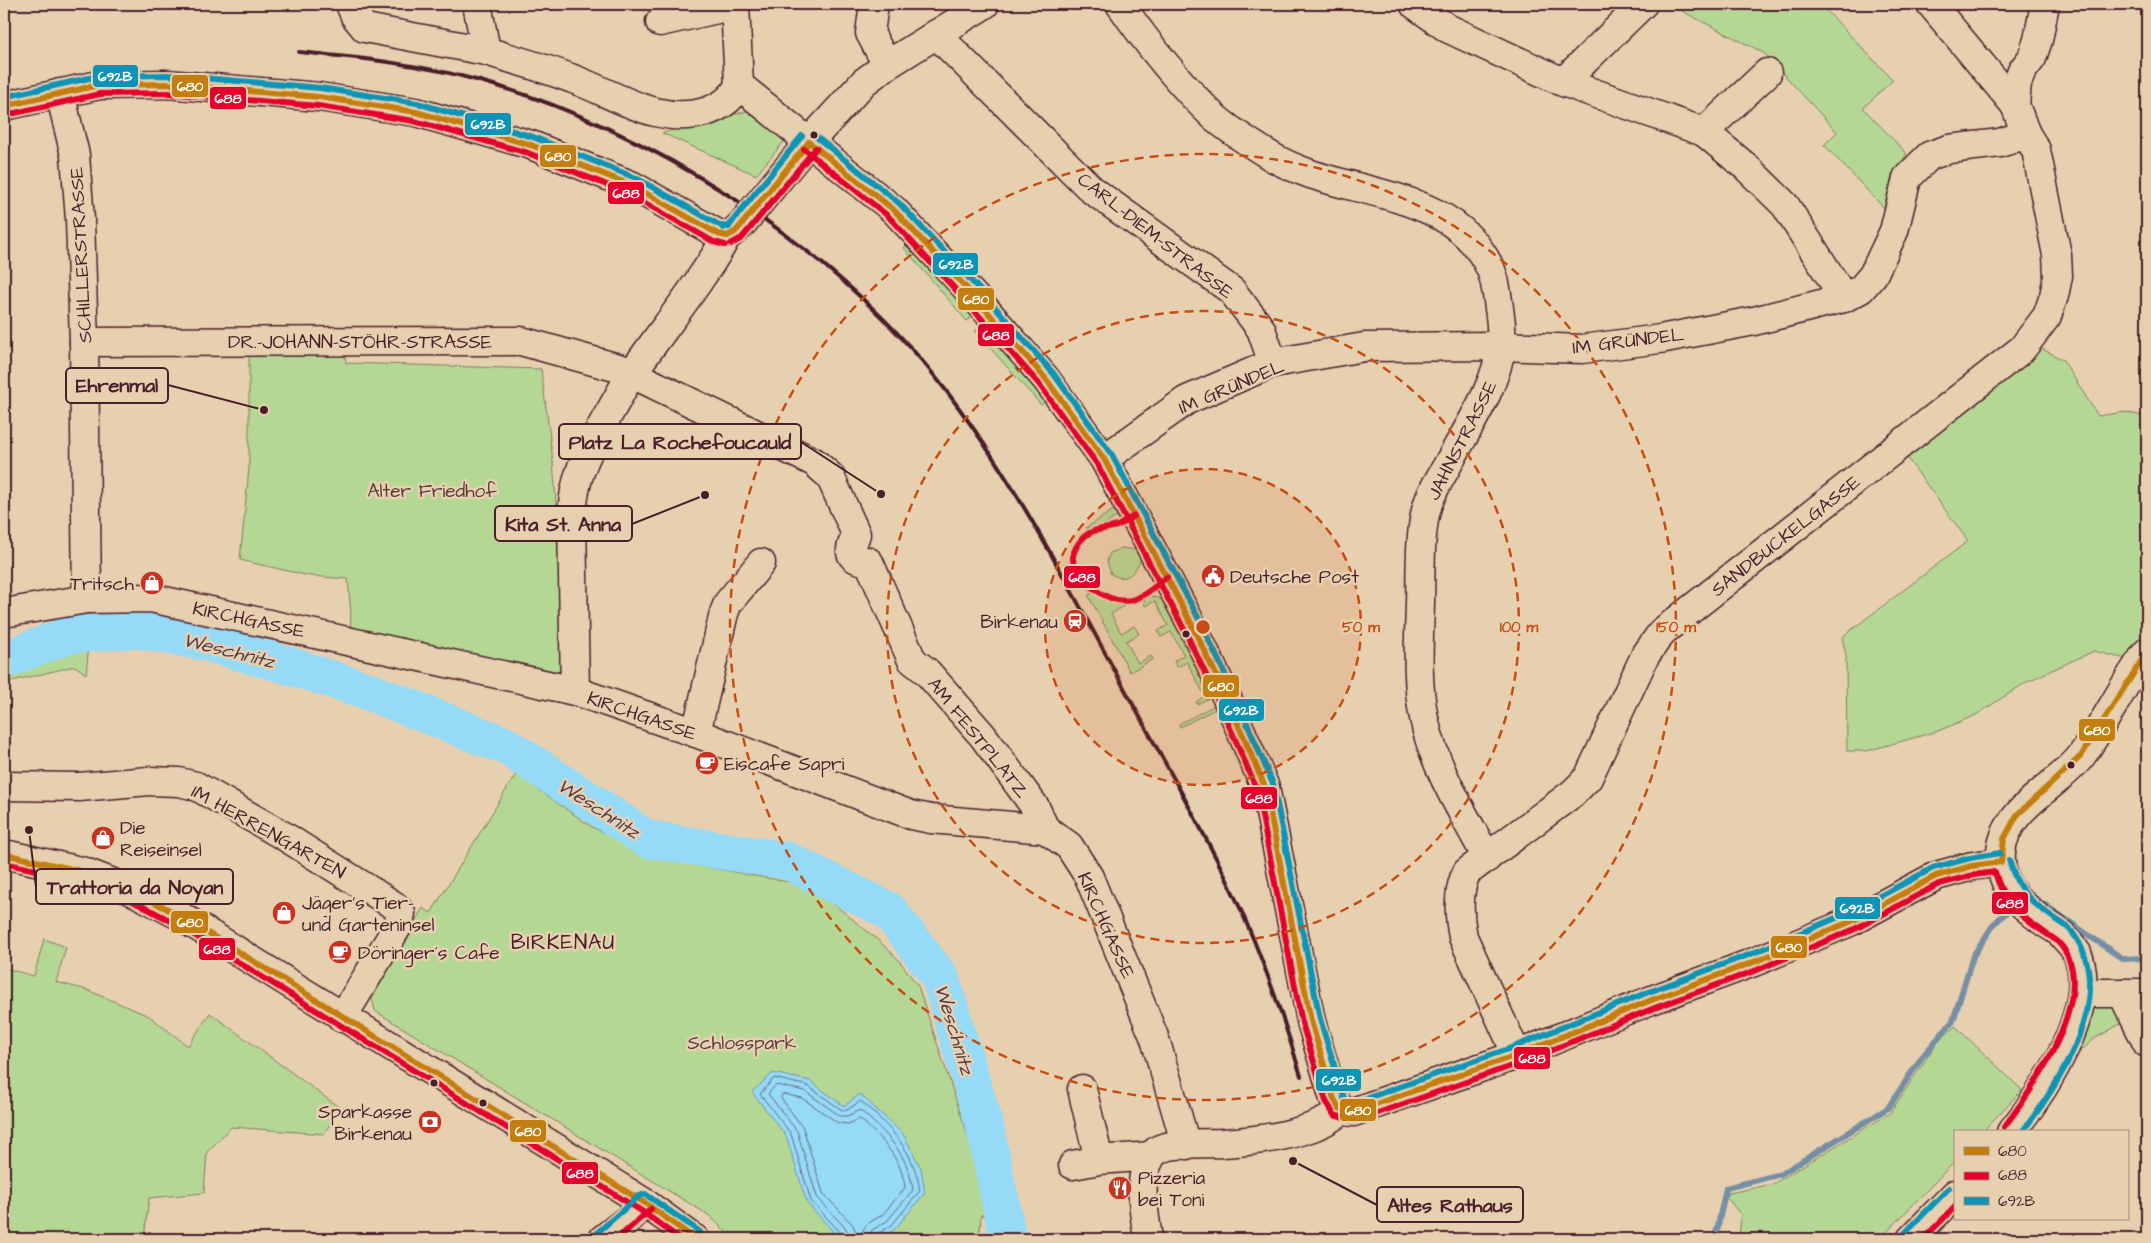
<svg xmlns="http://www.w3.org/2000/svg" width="2151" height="1243" font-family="'Architects Daughter',sans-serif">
<rect width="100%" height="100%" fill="#e7d0b0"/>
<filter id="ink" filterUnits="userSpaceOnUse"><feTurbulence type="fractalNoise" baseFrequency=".02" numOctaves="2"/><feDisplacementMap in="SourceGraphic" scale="10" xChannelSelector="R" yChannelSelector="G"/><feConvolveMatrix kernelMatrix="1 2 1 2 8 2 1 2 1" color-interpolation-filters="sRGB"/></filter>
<g filter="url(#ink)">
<g fill="#b4d893" stroke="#7f7c5f">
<path d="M1668,4H1820L1893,80L1863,108L1907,154L1892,176L1884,208L1824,145L1837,132L1764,53Z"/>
<path d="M751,110L788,137L756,175L662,133Z"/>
<path d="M908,242L974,315L967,321L904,248Z"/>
<path d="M984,324L1045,402L1041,405L975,331Z"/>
<path d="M345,346L346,363L541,369L553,461L568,668L555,679L350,632L351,614L348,579L310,576L240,560L249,468V347Z"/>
<path d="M2037,346L2063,360L2098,416L2125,412L2147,417V637L2126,659L2094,651L2028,681L1976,715L1938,731L1867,751H1847L1846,655L1842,637L1968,541L1905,455Z"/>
<path d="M1115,509L1118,516L1096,530L1094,528H1086Z"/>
<path d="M1122,548L1136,550L1141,559C1134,573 1127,583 1111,574L1107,561L1110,553Z"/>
<path d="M1093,593C1105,593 1110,605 1123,604L1124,606L1111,614L1121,633L1134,626L1139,634L1126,641L1138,663L1151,656L1153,659L1130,672L1088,595Z"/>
<path d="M1150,596L1162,599L1213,696L1197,704L1196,702L1205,696L1187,662L1177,667L1174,661L1184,655L1171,632L1161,637L1158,631L1168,625L1155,601L1145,606L1144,600Z"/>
<path d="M70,637H83L88,654L86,674L75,666L4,683V648Z"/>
<path d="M1217,704L1219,707L1180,727L1179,724Z"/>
<path d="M516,774L592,827L639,849L674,861L805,885L835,905L878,940L898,959L918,986L986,1190L988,1215H981L980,1231L974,1234L976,1239H733L710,1216L375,1011L371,994L423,908L431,913Z"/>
<path d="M44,939L66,947L56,982L87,990L149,1016L188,1046L210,1013L340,1108L324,1134L231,1127L207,1152L204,1193L149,1198L144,1239H4V968L34,976Z"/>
<path d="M2113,1003L2129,1019L2094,1039L2072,1059L2093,1011L2098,1006Z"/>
<path d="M1955,1026L2022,1090L1982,1132H1955V1161L1880,1239H1739L1741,1215L1724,1194L1773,1184L1890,1113L1936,1044Z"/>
</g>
<path fill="#95daf7" stroke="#778fa5" d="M773,1073L810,1081L844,1106L860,1094L903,1134L921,1168L925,1193L894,1230L876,1239H840L807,1203L786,1136L752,1092Z"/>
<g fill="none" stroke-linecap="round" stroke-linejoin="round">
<g stroke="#686a7d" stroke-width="1">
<path d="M783,1094L802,1098L838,1123L848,1124L860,1119C881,1138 902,1158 905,1188L882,1215L867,1224L860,1235H857L853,1225L823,1193L803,1128L781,1098Z"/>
<path d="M843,1239L842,1234L811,1201L791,1134L760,1094L774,1078L808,1086L842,1110H847L861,1101C891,1129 914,1149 920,1191L891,1226L877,1234L875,1239"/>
<path d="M850,1239L847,1230L817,1197L797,1131L768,1094L776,1085L805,1091L840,1116H847L860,1110C886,1133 908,1153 913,1190L887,1221L872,1230L869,1239"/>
</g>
<g stroke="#778fa5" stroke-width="6">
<path d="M2029,894L2123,959L2147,958"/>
<path d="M1715,1239L1726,1188L1781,1174L1888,1108L1922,1057L1953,1021L1973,956L1994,924L2014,905"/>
</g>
<path stroke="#95daf7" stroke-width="38" d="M4,660L68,635L134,629L205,642L280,663L365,690L506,746L647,839L788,861L889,911L940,977L985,1127L1008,1239"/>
<g stroke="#4a1f2b" stroke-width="31">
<g id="minor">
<path d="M350,4L355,16L365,28L486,51"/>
<path d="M477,4L486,51C515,60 545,68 573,79C617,95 660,127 708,111C722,106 733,98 739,85"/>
<path d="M735,4L739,85L809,142L864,82L887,65L985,4"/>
<path d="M874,4L870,33L887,65"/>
<path d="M1120,4C1147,43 1177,81 1211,114C1226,128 1251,144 1269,155C1339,199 1452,183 1491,270C1496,282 1497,295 1499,308C1501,320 1502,334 1501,346C1497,386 1466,430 1447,466C1439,480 1430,494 1426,510C1419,540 1421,573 1420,603C1419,642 1416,680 1424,718C1434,768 1464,814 1487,858"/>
<path d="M1414,4L1447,28L1563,82L1704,132L1745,166L1785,205L1844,298"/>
<path d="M1931,4L2015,105"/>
<path d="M660,22L735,5"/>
<path d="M936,34L1092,190L1232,291L1261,329L1273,363"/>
<path d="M1563,82L1643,4"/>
<path d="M60,93L75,155L80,220L84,342L87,599"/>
<path d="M1704,132L1767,73"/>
<path d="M84,342L521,341L622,369L814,462L830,476L856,534C854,543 845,553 857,559C861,561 865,560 869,562L912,660L927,672L983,736L1035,807L1045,829"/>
<path d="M1104,459L1187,400L1273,363L1364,347L1501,346L1582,349L1660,339L1754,321L1844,298L1861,289L1873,275L1894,231L1907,178L1929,156L1949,149L2000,143L2026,134"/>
<path d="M4,613L87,599L151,598L575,691L696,733L911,815L931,819L1045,829L1069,846L1089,877L1155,1039L1186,1145"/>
<path d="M575,691L572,518C573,476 588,450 608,415C617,400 624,385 633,372C665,326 700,284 727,236"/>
<path d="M696,733L724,613L728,603L761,563"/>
<path d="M4,786L79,787L149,781L179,782L196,786L284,836L395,906L401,913L399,924L342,1018"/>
<path d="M2082,993H2147"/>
<path d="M2122,993L2147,1043"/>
<path d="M1517,1055L1463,937C1459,918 1457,890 1467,872L1573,793L1588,778L1645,656L1662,632L2022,349L2047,316L2054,296L2058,276L2057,255L2036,150L2026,134L2015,105L2017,83L2022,71L2032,58L2038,40L2045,4"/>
<path d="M1082,1089L1099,1160"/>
<path d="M1073,1165L1099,1160L1151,1156"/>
<path d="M603,1239L631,1217L645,1203"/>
<path d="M1148,1239C1145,1214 1136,1180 1151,1157C1153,1153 1158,1149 1162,1148C1182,1142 1203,1144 1223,1143C1257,1141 1318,1134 1342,1109"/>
</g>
</g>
<g stroke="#4a1f2b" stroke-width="31">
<g id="major">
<path d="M4,106L99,85L167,84L319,97L416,112L531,145L633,186L718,234C730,237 734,232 742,224L809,142L894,210L972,294L1046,379L1104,459L1193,627L1226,696L1265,787L1311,1021L1334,1099C1339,1108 1343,1112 1353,1112L1517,1055L1649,1001L1754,962L1852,921L1936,876L1972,866L2001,862"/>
<path d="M4,854L85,872L131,890L177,914L645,1203L695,1239"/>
<path d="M2011,1132C2044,1092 2100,1006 2077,953C2074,948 2069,942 2065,938C2060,931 2051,927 2044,922C2020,905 1998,885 2001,852C2005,807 2058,787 2082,755C2106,722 2123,684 2147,652"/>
<path d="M1911,1239L1955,1194"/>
</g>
</g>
<use href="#minor" stroke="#e7d0b0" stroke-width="28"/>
<use href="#major" stroke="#e7d0b0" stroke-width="28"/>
<path stroke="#4a1f2b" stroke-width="4" d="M299,52C360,58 421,64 480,81C646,126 835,247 941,384C1013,477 1067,583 1123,686C1158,751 1196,816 1228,882C1257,942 1282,1012 1301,1076"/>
<g stroke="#e7d0b0" stroke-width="10">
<g id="bus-1">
<path d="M4,106L99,85L167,84L319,97L416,112L531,145L633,186L718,234L727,236"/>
<path d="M809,142L894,210L972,294L1046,379L1104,459L1193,627L1226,696L1265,787L1311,1021L1334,1099L1339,1108L1353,1112L1517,1055L1649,1001L1754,962L1852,921L1936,876L1972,866L2001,862"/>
<path d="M727,236L735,232L742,224L809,142"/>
<path d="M4,854L85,872L131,890L177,914L645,1203L695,1239"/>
<path d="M2001,862L2004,839L2017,815L2081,756L2147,652"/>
</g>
</g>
<g stroke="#e7d0b0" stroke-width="10">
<g id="bus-2">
<path d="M6,115L100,94L167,93L318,106L414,121L528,153L629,194L714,242L725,245"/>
<path d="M804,149L888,216L965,300L1039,384L1097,464L1185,631L1218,700L1257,790L1302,1023L1326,1101L1334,1115L1355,1121L1520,1063L1652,1009L1757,970L1855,929L1939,884L1974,875L1995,872C2002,899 2018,915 2041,930C2046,934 2052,937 2057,941C2104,987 2034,1088 2004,1127"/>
<path d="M731,244L742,238L816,148"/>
<path d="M1134,516C1128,519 1123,524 1117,526C1105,530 1091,528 1082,539C1078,543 1072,553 1073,560C1078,582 1109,605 1132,600C1146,596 1156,585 1167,577"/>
<path d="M4,863L82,880L127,898L173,922L640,1210L680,1239"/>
<path d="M617,1239L651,1209"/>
<path d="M1923,1239L1955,1207"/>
</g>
</g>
<g stroke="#e7d0b0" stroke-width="10">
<g id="bus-3">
<path d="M4,97L98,76L167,75L320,88L417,103L533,137L636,178L721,226L729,227"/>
<path d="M814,135L900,204L978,288L1053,373L1112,455L1201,623L1234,693L1273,784L1320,1019L1345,1101L1353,1103L1514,1047L1646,993L1751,954L1848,913L1933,868L1970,858L2000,853"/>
<path d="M723,228L730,225L735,218L802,136"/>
<path d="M2009,860C2017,888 2027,899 2051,916C2058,921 2067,925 2072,932C2118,992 2061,1082 2022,1132"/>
<path d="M598,1232L639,1196L645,1194L700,1232"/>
<path d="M1905,1233L1949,1188"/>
</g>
</g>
<use href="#bus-1" stroke="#c37e0d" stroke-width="6"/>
<use href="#bus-2" stroke="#e4002b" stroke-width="6"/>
<use href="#bus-3" stroke="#0b94b6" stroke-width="6"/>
</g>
</g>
<circle cx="1203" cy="627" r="158" fill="#c84d12" fill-opacity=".12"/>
<g fill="none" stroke="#c84d12" stroke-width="2.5" stroke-dasharray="9 6">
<circle cx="1203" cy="627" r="158"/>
<circle cx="1203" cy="627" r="316"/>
<circle cx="1203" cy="627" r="473"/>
</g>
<defs>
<g id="civic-disc" transform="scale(1.25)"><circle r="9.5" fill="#c8321e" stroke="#e7d0b0"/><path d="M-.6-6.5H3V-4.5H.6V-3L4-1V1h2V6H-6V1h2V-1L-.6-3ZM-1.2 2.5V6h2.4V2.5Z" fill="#fff"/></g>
<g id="shop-disc" transform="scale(1.25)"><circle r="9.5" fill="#c8321e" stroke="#e7d0b0"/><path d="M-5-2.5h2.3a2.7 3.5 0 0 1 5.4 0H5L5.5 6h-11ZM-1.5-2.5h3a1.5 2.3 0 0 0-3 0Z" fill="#fff"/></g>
<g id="station-disc" transform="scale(1.25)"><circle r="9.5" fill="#c8321e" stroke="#e7d0b0"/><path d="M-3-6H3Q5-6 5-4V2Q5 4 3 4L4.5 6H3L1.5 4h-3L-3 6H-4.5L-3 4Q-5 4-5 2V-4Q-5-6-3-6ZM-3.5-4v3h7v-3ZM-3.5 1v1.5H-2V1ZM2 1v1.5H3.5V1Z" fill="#fff"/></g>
<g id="cafe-disc" transform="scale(1.25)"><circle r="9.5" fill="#c8321e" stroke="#e7d0b0"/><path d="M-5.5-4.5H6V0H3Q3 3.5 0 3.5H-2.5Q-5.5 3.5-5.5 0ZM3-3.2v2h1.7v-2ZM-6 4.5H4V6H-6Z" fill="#fff"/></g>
<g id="bank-disc" transform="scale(1.25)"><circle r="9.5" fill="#c8321e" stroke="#e7d0b0"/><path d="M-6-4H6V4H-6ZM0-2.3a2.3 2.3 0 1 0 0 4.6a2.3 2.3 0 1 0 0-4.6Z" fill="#fff"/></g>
<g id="restaurant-disc" transform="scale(1.25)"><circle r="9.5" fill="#c8321e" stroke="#e7d0b0"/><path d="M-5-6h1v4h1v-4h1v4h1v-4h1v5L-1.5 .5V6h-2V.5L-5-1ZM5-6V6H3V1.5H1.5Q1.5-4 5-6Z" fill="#fff"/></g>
</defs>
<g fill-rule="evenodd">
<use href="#civic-disc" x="1213" y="576"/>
<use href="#shop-disc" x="152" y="583"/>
<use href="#station-disc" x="1075" y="621"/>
<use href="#cafe-disc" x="707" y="763"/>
<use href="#shop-disc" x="103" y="838"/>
<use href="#shop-disc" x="284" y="913"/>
<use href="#cafe-disc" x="340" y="952"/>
<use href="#bank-disc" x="430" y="1122"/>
<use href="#restaurant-disc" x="1120" y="1188"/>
</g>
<g fill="#4a1f2b" stroke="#e7d0b0" stroke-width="2">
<circle cx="814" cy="135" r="4.5"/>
<circle cx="1186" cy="634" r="4.5"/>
<circle cx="2071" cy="765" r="4.5"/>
<circle cx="434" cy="1083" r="4.5"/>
<circle cx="483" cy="1103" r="4.5"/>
</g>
<g text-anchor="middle" stroke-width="5" stroke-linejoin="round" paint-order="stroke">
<g font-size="19" fill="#4a1f2b" stroke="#e7d0b0">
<text transform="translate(1156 235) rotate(38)" y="7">CARL-DIEM-STRASSE</text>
<text transform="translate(80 255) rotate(-93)" y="7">SCHILLERSTRASSE</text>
<text transform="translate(1628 340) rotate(-7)" y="7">IM GRÜNDEL</text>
<text x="360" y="348">DR.-JOHANN-STÖHR-STRASSE</text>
<text transform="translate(1231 386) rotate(-23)" y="7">IM GRÜNDEL</text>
<text transform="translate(1461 440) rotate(-63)" y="7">JAHNSTRASSE</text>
<text transform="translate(1785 535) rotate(-38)" y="7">SANDBUCKELGASSE</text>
<text transform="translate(249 619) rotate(12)" y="7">KIRCHGASSE</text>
<text transform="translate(642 715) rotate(19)" y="7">KIRCHGASSE</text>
<text transform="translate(979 737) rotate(51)" y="7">AM FESTPLATZ</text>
<text transform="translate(269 831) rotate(29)" y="7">IM HERRENGARTEN</text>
<text transform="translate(1107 925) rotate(66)" y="7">KIRCHGASSE</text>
</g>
<g font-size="19" fill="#5a3b3b" stroke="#e7d0b0">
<text x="432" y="497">Alter Friedhof</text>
<text x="742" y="1049">Schlosspark</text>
</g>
<g font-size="19" fill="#4a1f2b" stroke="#e7d0b0" text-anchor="start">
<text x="1230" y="583">Deutsche Post</text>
<text x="134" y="590" text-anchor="end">Tritsch</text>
<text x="1058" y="628" text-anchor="end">Birkenau</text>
<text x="724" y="770">Eiscafe Sapri</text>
<text x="120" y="834">Die<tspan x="120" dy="22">Reiseinsel</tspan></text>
<text x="302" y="909">Jäger's Tier-<tspan x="302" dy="22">und Garteninsel</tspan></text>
<text x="358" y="959">Döringer´s Cafe</text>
<text x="412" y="1118" text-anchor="end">Sparkasse<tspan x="412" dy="22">Birkenau</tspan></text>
<text x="1138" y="1184">Pizzeria<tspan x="1138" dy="22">bei Toni</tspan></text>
</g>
<g font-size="20" font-style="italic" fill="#553b4a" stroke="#e7d0b0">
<text transform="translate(229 650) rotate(14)" y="7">Weschnitz</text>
<text transform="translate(599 808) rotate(33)" y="7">Weschnitz</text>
<text transform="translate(955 1029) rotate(73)" y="7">Weschnitz</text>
</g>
<g font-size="21" letter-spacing="1" fill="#4a1f2b" stroke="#e7d0b0">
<text x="563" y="949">BIRKENAU</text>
</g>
</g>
<circle cx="1203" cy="627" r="8" fill="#c84d12" stroke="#e7d0b0" stroke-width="2.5"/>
<g font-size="15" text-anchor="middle" font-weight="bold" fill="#c84d12" stroke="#e7d0b0" stroke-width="5" stroke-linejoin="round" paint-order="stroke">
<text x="1361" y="632">50 m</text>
<text x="1519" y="632">100 m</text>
<text x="1676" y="632">150 m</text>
</g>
<path fill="none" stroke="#4a1f2b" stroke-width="2" d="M264 410L168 385M881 494L801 442M705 495L632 524M29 830L36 887M1293 1161L1377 1205"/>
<g fill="#4a1f2b" stroke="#e7d0b0" stroke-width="2">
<circle cx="264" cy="410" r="5"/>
<circle cx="881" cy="494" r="5"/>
<circle cx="705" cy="495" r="5"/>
<circle cx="29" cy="830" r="5"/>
<circle cx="1293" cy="1161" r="5"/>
</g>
<g fill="#e7d0b0" stroke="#4a1f2b" stroke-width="2">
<rect x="66" y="368" width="102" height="35" rx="5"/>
<rect x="559" y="424" width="242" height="35" rx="5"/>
<rect x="495" y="506" width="137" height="35" rx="5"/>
<rect x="36" y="869" width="197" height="35" rx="5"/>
<rect x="1377" y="1187" width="146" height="35" rx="5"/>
</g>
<g font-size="20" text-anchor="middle" font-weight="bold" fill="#4a1f2b">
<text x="117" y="392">Ehrenmal</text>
<text x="680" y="449">Platz La Rochefoucauld</text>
<text x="563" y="531">Kita St. Anna</text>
<text x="135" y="894">Trattoria da Noyan</text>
<text x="1450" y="1212">Altes Rathaus</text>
</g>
<g stroke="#e7d0b0" stroke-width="2">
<rect x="92" y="64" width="47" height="24" rx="5" fill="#0b94b6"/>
<rect x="171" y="74" width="38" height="24" rx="5" fill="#c37e0d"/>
<rect x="209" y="86" width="38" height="24" rx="5" fill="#e4002b"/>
<rect x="464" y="112" width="48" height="24" rx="5" fill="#0b94b6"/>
<rect x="539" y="144" width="38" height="24" rx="5" fill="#c37e0d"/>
<rect x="607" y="181" width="38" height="24" rx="5" fill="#e4002b"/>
<rect x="932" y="252" width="47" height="24" rx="5" fill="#0b94b6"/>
<rect x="957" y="287" width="38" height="24" rx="5" fill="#c37e0d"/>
<rect x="977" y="323" width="38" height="24" rx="5" fill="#e4002b"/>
<rect x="1063" y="565" width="38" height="24" rx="5" fill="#e4002b"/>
<rect x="1202" y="674" width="38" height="24" rx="5" fill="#c37e0d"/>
<rect x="1218" y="698" width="47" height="24" rx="5" fill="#0b94b6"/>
<rect x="2078" y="718" width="38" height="24" rx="5" fill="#c37e0d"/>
<rect x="1240" y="786" width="38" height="24" rx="5" fill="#e4002b"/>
<rect x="1991" y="891" width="38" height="24" rx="5" fill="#e4002b"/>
<rect x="1834" y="896" width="47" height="24" rx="5" fill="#0b94b6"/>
<rect x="170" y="910" width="39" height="24" rx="5" fill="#c37e0d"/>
<rect x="1770" y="935" width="38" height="24" rx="5" fill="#c37e0d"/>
<rect x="198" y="937" width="38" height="24" rx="5" fill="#e4002b"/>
<rect x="1513" y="1046" width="38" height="24" rx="5" fill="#e4002b"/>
<rect x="1315" y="1068" width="47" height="24" rx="5" fill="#0b94b6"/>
<rect x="1339" y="1098" width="38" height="24" rx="5" fill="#c37e0d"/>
<rect x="509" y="1119" width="38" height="24" rx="5" fill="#c37e0d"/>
<rect x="561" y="1161" width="38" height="24" rx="5" fill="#e4002b"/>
</g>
<g font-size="14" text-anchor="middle" font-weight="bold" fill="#fff">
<text x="115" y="81">692B</text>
<text x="190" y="91">680</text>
<text x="228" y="103">688</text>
<text x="488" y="129">692B</text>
<text x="558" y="161">680</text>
<text x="626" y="198">688</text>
<text x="956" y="269">692B</text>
<text x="976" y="304">680</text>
<text x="996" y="340">688</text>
<text x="1082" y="582">688</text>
<text x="1221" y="691">680</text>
<text x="1241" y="715">692B</text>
<text x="2097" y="735">680</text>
<text x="1259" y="803">688</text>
<text x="2010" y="908">688</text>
<text x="1857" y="913">692B</text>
<text x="190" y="927">680</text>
<text x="1789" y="952">680</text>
<text x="217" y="954">688</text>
<text x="1532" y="1063">688</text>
<text x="1339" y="1085">692B</text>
<text x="1358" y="1115">680</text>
<text x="528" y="1136">680</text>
<text x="580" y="1178">688</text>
</g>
<rect width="2151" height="1243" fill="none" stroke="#e7d0b0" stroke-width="20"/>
<rect x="10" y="10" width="2131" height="1223" fill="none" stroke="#4a1f2b" stroke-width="2" filter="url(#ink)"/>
<rect x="1954" y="1130" width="175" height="90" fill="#e7d0b0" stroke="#a8897b"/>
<rect x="1964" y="1147" width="25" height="8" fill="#c37e0d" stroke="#a8897b"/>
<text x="1998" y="1156" font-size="15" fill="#4a1f2b">680</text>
<rect x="1964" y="1172" width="25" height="8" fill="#e4002b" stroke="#a8897b"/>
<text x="1998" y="1180" font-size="15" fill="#4a1f2b">688</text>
<rect x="1964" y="1197" width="25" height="8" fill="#0b94b6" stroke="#a8897b"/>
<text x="1998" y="1206" font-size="15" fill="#4a1f2b">692B</text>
</svg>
